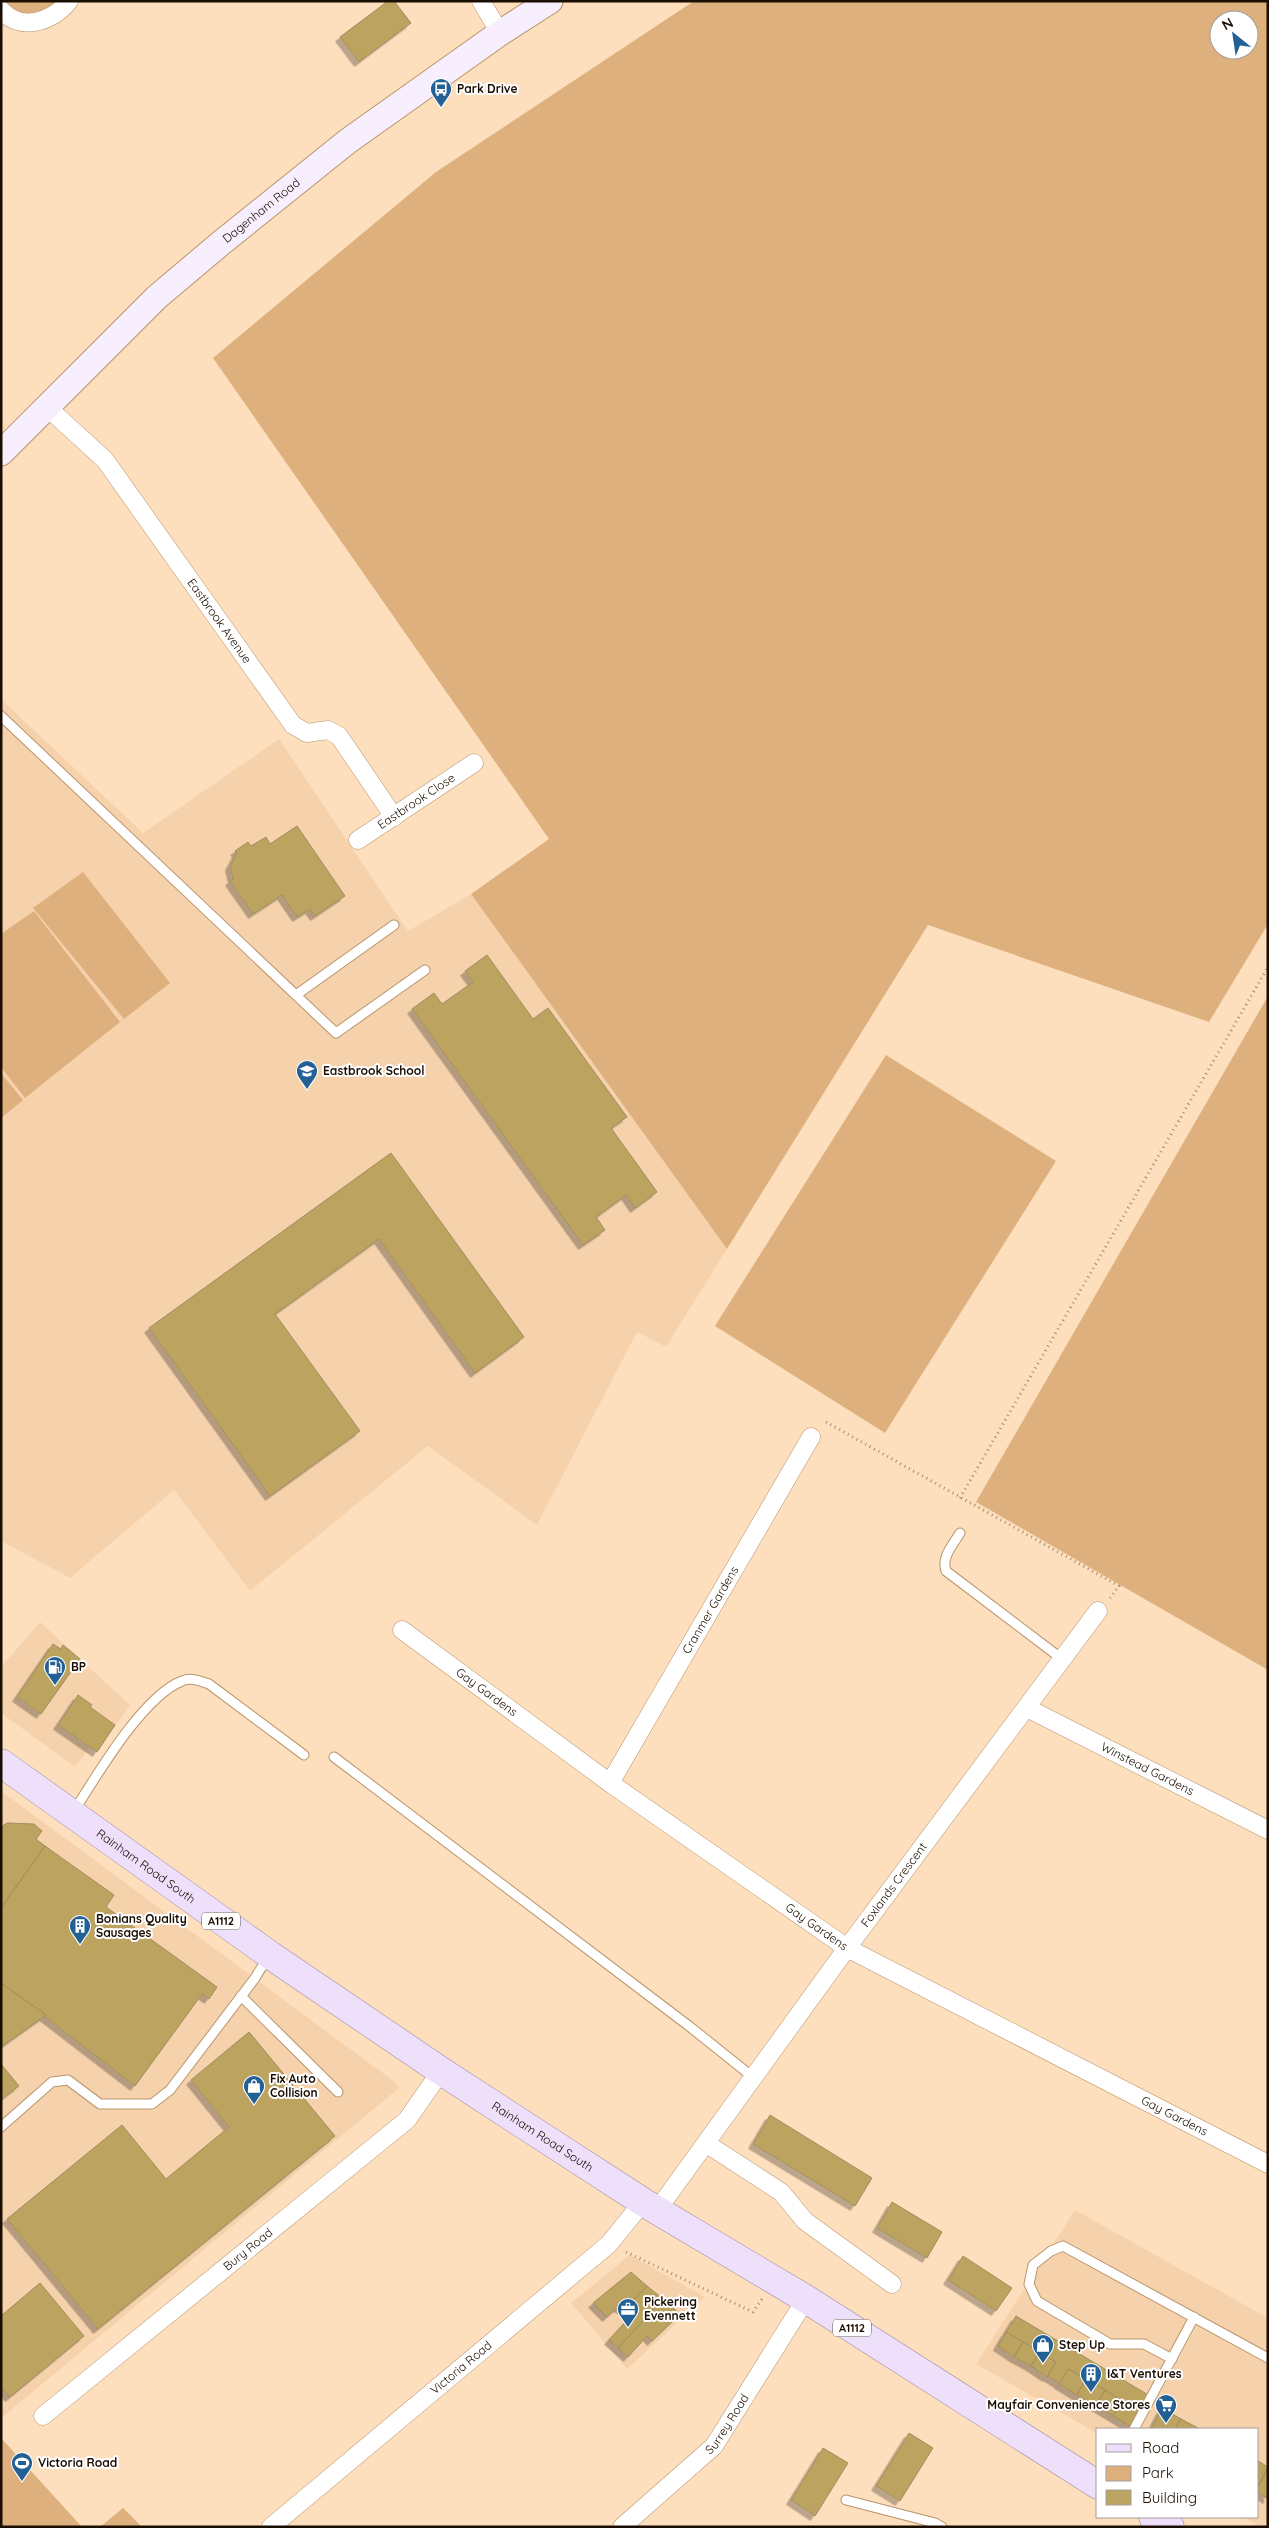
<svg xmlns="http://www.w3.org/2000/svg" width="1269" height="2528" font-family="Quicksand,sans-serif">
<defs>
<filter id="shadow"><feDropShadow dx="-4.5" dy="4.5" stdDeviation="0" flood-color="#0004"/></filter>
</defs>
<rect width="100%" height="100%" fill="#fedfbd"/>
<g fill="#f6d2ac">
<path d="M1,699L143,833L279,739L408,931L471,894L727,1249L666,1347L637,1332L537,1525L428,1446L250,1591L174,1490L70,1578L1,1541Z"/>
<path d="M40,1622L130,1705L97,1752L90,1747L75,1767L1,1713V1667Z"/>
<path d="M1,1791L395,2082L399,2088L1,2418Z"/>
<path d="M1075,2210L1268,2318V2527H1261L1243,2517H1258V2429H1098V2434L976,2364Z"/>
<path d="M630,2255L705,2297L627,2369L571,2303Z"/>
</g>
<g fill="#deb07e" fill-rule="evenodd">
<path d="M1,1H64L31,20L1,4Z"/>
<path d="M694,1H1268V924L1209,1022L928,925L727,1249L471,894L549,839L213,358L436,172ZM1219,20H1249V50H1219Z"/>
<path d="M83,872L170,983L124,1019L33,908Z"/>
<path d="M34,911L120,1022L25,1098L1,1067V934Z"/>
<path d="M1268,996V1670L976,1502Z"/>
<path d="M886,1055L1056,1161L885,1433L715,1326Z"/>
<path d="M1,1073L23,1100L1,1118Z"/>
<path d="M1,2438L82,2527H1Z"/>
<path d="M123,2508L142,2527H100Z"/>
</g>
<g fill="#bca361" stroke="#a08d5c" filter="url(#shadow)">
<path d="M388,1H394L411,23L359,62L340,37Z"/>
<path d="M297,826L345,896L315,916L310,909L297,917L282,895L253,914L230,881L233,879L230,866L237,853L235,851L248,842L251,846L266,837L270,844Z"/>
<path d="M487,955L533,1019L548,1008L627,1117L611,1128L657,1192L635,1208L626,1195L596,1217L605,1230L583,1245L412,1009L434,993L442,1004L473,982L465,971Z"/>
<path d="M391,1153L524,1337L475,1373L379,1239L275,1314L360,1431L270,1496L149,1328Z"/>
<path d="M53,1644L61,1649L63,1645L80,1659L41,1714L17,1697Z"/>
<path d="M78,1695L92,1705L90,1707L115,1725L97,1752L58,1725Z"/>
<path d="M7,1823L34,1824L42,1831L36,1839L45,1846L1,1908V1827Z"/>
<path d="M45,1846L114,1895L106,1907L217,1987L209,1999L202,1994L135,2086L1,1983V1908Z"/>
<path d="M1,1983L46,2015L1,2047Z"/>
<path d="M249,2032L335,2136L98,2329L7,2219L122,2125L166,2179L229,2127L191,2080Z"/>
<path d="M1,2064L19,2086L2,2099L1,2097Z"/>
<path d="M770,2115L872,2178L855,2206L753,2144Z"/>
<path d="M892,2202L942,2232L927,2258L877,2228Z"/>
<path d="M963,2256L1012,2288L996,2311L948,2280Z"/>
<path d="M631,2272L647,2286L624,2310L618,2307L607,2317L593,2303Z"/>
<path d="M40,2283L84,2336L10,2397L1,2387V2316Z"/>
<path d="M647,2286L663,2299L618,2348L609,2340L631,2316L624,2310Z"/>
<path d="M663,2299L680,2314L652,2341L647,2336L628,2357L618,2348Z"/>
<path d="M1016,2316L1150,2396L1131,2427L998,2346Z"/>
<path d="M1006,2332L1023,2342L1014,2357L998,2346Z"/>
<path d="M1023,2342L1040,2352L1031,2366L1014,2357Z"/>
<path d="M1040,2352L1056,2362L1047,2377L1031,2366Z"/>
<path d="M1068,2369L1086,2379L1077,2395L1059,2384Z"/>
<path d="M1086,2379L1105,2390L1096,2406L1077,2395Z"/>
<path d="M1105,2390L1122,2401L1113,2416L1096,2406Z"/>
<path d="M1122,2401L1140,2412L1131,2427L1113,2416Z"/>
<path d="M1162,2408L1181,2419L1175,2429H1151Z"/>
<path d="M1181,2419L1198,2428L1197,2429H1175Z"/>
<path d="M909,2433L933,2448L900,2501L876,2486Z"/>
<path d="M823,2448L848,2463L815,2516L791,2500Z"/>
<path d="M1258,2461L1268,2467L1258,2487Z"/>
<path d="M1268,2469V2499L1258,2493V2487Z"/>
</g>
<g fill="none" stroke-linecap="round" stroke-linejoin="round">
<g stroke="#b9946c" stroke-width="11">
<g id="lane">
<path d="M1,716L336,1033L425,970"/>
<path d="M296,995L394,925"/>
<path d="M960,1533C953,1545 941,1557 946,1571L1062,1659"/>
<path d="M334,1757L689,2026L754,2078"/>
<path d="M74,1811C97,1775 143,1696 182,1681C191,1677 200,1681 209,1684L304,1755"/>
<path d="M241,1996L338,2092"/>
<path d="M1,2127L52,2082L68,2080L100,2104H152L170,2090L255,1978L268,1957"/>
<path d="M1172,2359L1144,2344H1110L1037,2301L1029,2284L1033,2265L1051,2251L1063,2246L1268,2358"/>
<path d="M1134,2429L1194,2317"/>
<path d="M846,2500L935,2523L942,2527"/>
</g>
</g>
<g stroke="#b9946c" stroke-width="19">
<g id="street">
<path d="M481,1L500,33"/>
<path d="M1,10C21,33 53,21 69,1"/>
<path id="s1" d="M47,407L105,460L293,725L307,733L328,730L339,736L394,817"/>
<path id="s2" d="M358,840L474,763"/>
<path id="s3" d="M402,1630L610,1783L847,1948L1268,2164"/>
<path id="s4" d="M1027,1708L1268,1830"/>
<path id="s5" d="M610,1783L811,1437"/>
<path d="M707,2144L781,2192L805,2221L892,2284"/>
<path id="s6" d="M658,2209L847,1948L1098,1611"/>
<path id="s7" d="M43,2416L407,2120L441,2071"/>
<path id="s8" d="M271,2527L609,2244L643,2202"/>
<path id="s9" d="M622,2527L714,2446L806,2299"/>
</g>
</g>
<g stroke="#b9946c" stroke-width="27">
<g id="secondary">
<path id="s10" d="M1,453L157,297L221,243L348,141L500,33L550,1"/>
</g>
</g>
<g stroke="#9d88a2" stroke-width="29">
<g id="primary">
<path id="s11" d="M1,1763L270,1955L441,2071L643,2202L806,2299L1098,2485"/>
<path d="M1153,2517L1170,2527"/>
</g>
</g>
<g stroke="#a38b72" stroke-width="3" stroke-dasharray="1 4" stroke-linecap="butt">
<path d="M826,1422L1119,1586L1110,1598"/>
<path d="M960,1498L1268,967"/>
<path d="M626,2252L753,2312L762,2299"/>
</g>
<use href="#lane" stroke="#fff" stroke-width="9"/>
<use href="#street" stroke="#fff" stroke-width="18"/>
<use href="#secondary" stroke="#f7effd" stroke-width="25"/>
<use href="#primary" stroke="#eee0fb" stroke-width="28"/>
</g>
<defs>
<g id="bus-pin" transform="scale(1.125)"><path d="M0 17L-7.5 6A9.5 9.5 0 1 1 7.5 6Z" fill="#226096" stroke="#fff"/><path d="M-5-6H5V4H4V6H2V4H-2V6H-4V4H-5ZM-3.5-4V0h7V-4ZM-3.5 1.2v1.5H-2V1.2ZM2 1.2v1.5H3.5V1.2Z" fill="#fff"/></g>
<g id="school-pin" transform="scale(1.125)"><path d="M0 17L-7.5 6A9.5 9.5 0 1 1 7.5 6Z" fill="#226096" stroke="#fff"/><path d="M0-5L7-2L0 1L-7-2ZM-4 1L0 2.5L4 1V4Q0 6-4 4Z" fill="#fff"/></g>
<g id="fuel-pin" transform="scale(1.125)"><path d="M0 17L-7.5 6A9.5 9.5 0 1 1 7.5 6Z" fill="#226096" stroke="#fff"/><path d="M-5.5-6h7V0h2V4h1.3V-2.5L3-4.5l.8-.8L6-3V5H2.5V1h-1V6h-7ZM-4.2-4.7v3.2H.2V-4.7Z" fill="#fff"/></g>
<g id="building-pin" transform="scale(1.125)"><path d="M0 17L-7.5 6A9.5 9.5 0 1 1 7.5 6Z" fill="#226096" stroke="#fff"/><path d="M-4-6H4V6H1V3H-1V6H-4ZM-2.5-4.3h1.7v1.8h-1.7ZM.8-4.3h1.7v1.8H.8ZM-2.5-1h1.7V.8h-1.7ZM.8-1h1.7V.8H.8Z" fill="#fff"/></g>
<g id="shop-pin" transform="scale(1.125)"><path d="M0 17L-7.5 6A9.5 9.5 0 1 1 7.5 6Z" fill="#226096" stroke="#fff"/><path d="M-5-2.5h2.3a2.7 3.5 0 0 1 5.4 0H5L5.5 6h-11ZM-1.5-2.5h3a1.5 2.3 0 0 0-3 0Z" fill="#fff"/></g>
<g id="office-pin" transform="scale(1.125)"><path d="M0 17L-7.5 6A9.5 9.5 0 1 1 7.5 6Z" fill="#226096" stroke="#fff"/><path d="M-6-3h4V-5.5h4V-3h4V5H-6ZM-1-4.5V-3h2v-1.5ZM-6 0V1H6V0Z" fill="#fff"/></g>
<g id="supermarket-pin" transform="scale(1.125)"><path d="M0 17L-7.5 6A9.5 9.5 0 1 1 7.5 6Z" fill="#226096" stroke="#fff"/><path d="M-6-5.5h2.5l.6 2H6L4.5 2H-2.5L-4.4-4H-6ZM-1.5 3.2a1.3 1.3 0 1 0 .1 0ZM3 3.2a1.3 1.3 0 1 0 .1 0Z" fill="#fff"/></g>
<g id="stadium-pin" transform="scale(1.125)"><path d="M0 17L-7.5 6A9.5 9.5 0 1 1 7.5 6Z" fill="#226096" stroke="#fff"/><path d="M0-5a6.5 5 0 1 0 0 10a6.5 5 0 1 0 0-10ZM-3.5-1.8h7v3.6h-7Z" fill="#fff"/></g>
</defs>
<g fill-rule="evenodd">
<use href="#bus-pin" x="441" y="89"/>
<use href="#school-pin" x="307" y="1071"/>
<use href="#fuel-pin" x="55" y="1667"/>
<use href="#building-pin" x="80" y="1926"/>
<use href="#shop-pin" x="254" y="2086"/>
<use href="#office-pin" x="628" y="2309"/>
<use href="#shop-pin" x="1043" y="2345"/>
<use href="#building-pin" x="1091" y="2374"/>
<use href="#supermarket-pin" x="1166" y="2405"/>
<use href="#stadium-pin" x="22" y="2463"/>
</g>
<g text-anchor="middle" stroke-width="4" stroke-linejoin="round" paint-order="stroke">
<g fill="#fff" stroke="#5f564d" stroke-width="1">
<rect x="202" y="1912.5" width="38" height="17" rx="4"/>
<rect x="833" y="2319.5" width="38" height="17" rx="4"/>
</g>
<g font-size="11" font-weight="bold" fill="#1a0d01">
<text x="221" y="1925">A1112</text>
<text x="852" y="2332">A1112</text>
</g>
<g font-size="12" font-weight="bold" fill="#1a0d01" stroke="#fff" text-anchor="start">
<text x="457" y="93">Park Drive</text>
<text x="323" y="1075">Eastbrook School</text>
<text x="71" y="1671">BP</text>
<text x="96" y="1923">Bonians Quality<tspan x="96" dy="14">Sausages</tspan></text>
<text x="270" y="2083">Fix Auto<tspan x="270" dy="14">Collision</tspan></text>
<text x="644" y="2306">Pickering<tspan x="644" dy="14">Evennett</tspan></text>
<text x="1059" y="2349">Step Up</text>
<text x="1107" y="2378">I&amp;T Ventures</text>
<text x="1150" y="2409" text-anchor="end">Mayfair Convenience Stores</text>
<text x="38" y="2467">Victoria Road</text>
</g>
<g font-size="12" fill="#1a0d01" stroke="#fff">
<text dy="4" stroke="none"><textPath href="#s10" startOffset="356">Dagenham Road</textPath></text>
<text dy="4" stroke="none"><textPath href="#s1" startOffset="276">Eastbrook Avenue</textPath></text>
<text dy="4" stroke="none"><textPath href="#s2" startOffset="70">Eastbrook Close</textPath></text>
<text dy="4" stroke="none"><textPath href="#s5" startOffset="200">Cranmer Gardens</textPath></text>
<text dy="4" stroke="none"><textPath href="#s3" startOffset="105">Gay Gardens</textPath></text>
<text dy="4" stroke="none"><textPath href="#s4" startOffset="135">Winstead Gardens</textPath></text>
<text dy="4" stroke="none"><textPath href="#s11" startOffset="178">Rainham Road South</textPath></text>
<text dy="4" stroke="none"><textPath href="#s6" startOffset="401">Foxlands Crescent</textPath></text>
<text dy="4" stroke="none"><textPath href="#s3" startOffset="510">Gay Gardens</textPath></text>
<text dy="4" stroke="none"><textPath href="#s3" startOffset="915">Gay Gardens</textPath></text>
<text dy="4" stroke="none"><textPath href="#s11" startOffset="658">Rainham Road South</textPath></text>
<text dy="4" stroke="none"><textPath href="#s7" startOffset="264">Bury Road</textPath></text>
<text dy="4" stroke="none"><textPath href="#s8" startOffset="248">Victoria Road</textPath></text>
<text dy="4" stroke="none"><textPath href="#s9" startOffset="148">Surrey Road</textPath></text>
</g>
</g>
<rect width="1269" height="2528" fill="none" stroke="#1a0d01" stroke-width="5"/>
<rect x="1096" y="2428" width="162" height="90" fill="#ffffff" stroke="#a39e99"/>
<rect x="1106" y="2444" width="25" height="8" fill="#eee0fb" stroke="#a39e99"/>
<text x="1142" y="2453" font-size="15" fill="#1a0d01">Road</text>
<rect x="1106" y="2466" width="25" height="15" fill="#deb07e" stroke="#a39e99"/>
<text x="1142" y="2478" font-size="15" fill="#1a0d01">Park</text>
<rect x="1106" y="2490" width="25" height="15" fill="#bca361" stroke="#a39e99"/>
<text x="1142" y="2503" font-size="15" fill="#1a0d01">Building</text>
<g transform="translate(1234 35) rotate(330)"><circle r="24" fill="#ffffff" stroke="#a39e99"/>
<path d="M0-4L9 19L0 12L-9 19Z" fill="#226096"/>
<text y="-8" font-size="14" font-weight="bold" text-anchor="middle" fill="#1a0d01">N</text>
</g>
</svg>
